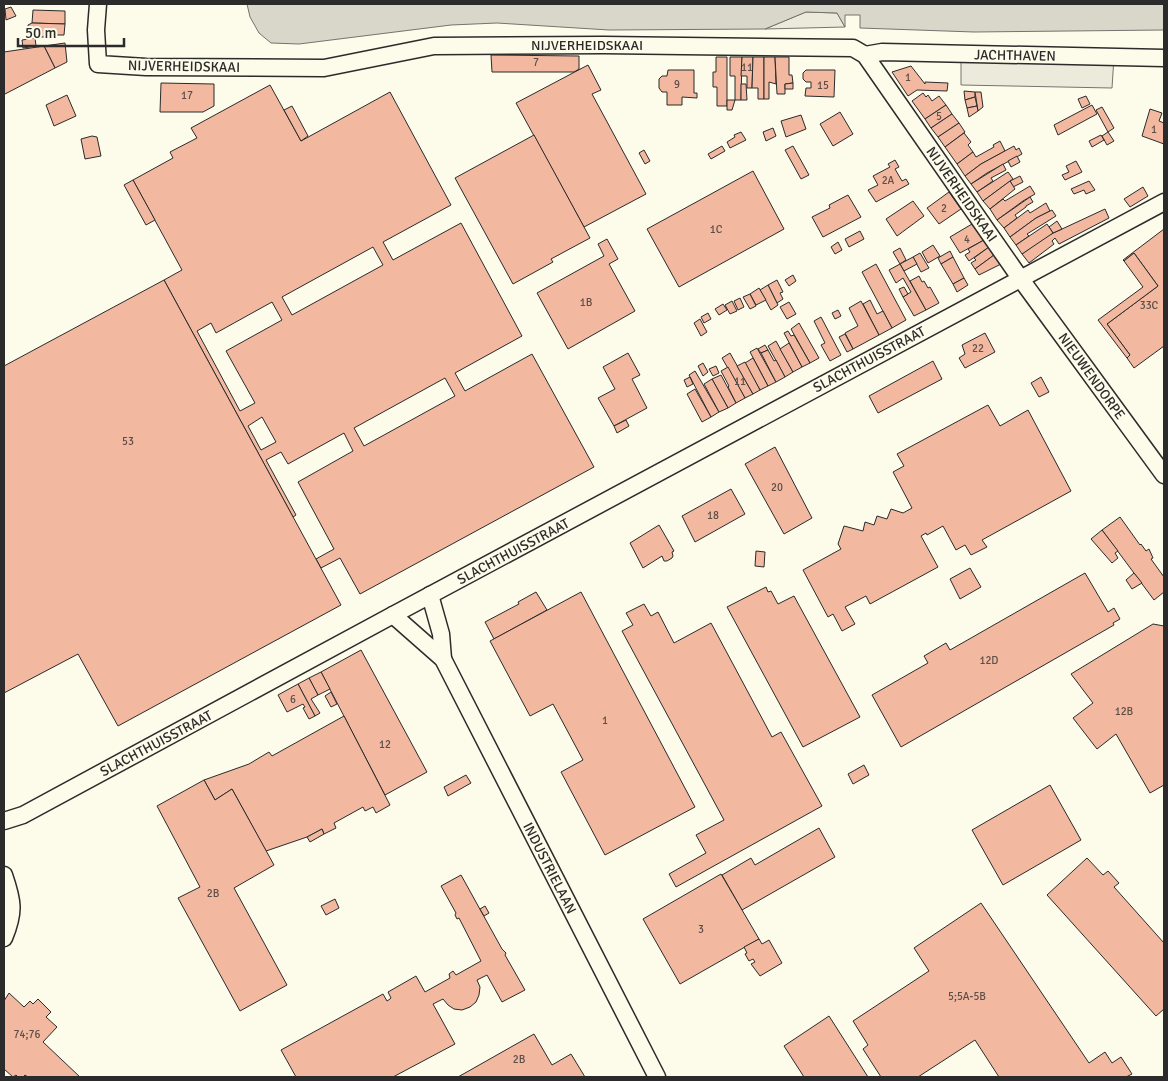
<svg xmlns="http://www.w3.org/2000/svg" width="1168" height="1081" font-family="Signika,sans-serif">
<rect width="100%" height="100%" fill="#fdfbea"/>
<g fill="#ecebdb" stroke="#74746e">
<path d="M806,12L837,13L845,27L765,29Z"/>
<path d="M961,54L1114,57L1112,88L961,85Z"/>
</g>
<path fill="#d8d7c9" stroke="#74746e" d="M247,4H1164V30L974,32L860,28V15H845V27L837,13L806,12L765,29L609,30L497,23L451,25L299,44L271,43L259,33L250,17Z"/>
<g fill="#f2b8a0" stroke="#2b2b2b" fill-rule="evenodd">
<path d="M11,7L16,16L6,20L5,9Z"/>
<path d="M33,10L65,11V24L32,23Z"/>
<path d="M32,23L65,24L64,35H56V37H35V32H28V25Z"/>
<path d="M28,32H35V38L28,39Z"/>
<path d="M35,38L36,46L23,48L22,40Z"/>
<path d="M65,43L67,62L55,68L44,46Z"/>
<path d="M44,46L55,68L5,94L4,91V52Z"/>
<path d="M491,55L579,56V69L574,72H492Z"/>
<path d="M716,57H727V106H717V87H713V72H716Z"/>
<path d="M730,57H742L741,100H735V76H730Z"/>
<path d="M742,57H753L752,88H747V76H741Z"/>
<path d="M753,57H764V99H758V88H752Z"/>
<path d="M764,57H775L776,84L769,82V99H764Z"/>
<path d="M775,57H789V75H792L793,83L785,84V94H777Z"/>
<path d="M588,65L601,90L592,94L646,194L584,227L516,103Z"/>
<path d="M911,66L925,84V82L948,83L947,91L917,90L908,96L892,72Z"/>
<path d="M668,70H694V93H697V98L682,97V105H667V92H662L659,88V79L662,76H667Z"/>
<path d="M806,70H835L834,97L805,96L806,88H811V82H806L803,79V73Z"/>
<path d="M161,83L214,84V106L203,112H160Z"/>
<path d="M793,83V89H785V84Z"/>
<path d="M741,84H746L747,100H741Z"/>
<path d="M270,85L301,141L390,92L451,205L383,242L393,260L461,223L522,336L455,373L465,391L532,354L594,467L360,594L340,558L321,568L316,559L334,549L298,482L353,451L344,433L288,464L281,452L266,460L296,515L293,517L164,280L182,270L133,180L173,158L170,152L197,138L191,128ZM373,247L383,265L292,315L282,297ZM272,302L282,320L226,351L255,403L240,411L197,331L211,323L216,333ZM445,378L455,396L364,446L354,428ZM262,417L276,442L261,450L248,426Z"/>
<path d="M964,91L975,92V97L965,100Z"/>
<path d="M975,92H981L983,107L978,111Z"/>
<path d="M923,93L926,97L928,95L932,101L939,96L946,105L925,119L912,101Z"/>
<path d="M67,95L76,116L54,126L46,105Z"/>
<path d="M1086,96L1090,104L1082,108L1078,99Z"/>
<path d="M975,97L977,106L967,108L965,100Z"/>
<path d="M727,100H735L732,110H727Z"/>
<path d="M946,105L952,114L931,128L925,119Z"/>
<path d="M1092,105L1097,114L1058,135L1054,125Z"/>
<path d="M292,106L308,136L301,141L284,110Z"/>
<path d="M977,106L978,111L969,117L967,108Z"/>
<path d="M1102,107L1114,128L1108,132L1096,110Z"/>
<path d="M1150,109L1162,113L1159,121L1164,123V144L1142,136Z"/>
<path d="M840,112L853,134L833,146L820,124Z"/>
<path d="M952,114L959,123L938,137L931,128Z"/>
<path d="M801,115L806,129L786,137L781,121Z"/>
<path d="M959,123L965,132L945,147L938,137Z"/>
<path d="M773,128L776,136L766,141L763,132Z"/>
<path d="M741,132L746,140L730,148L727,142L735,137L734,135Z"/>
<path d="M1108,132L1114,141L1107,145L1102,136Z"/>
<path d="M964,133L971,142L968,145L973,152L957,164L945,147Z"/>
<path d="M534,135L590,238L551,259L553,262L513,284L455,178Z"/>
<path d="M1101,135L1104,140L1092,147L1089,141Z"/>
<path d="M92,136L97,137L101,156L85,159L81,139Z"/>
<path d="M1000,141L1005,151L981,164L965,176L957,164L973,152L976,157L994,147L993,145Z"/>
<path d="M722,146L725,151L711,159L708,154Z"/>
<path d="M793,146L809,175L801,179L785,150Z"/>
<path d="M1014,146L1016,150L1019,148L1022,154L987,173L971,184L965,176L981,164Z"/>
<path d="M644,150L650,161L645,164L639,153Z"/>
<path d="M1017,156L1020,162L1011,167L1008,161Z"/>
<path d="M895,160L899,167L895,169L902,181L906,179L909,184L876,202L868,190L878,185L873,176L890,167L888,164Z"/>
<path d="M1076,161L1082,172L1065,180L1062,175L1069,172L1066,166Z"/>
<path d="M1003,164L1006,170L991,178L993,181L977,192L971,184Z"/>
<path d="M753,171L784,229L679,287L647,229Z"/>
<path d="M1008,172L1013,179L983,201L977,192Z"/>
<path d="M1020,176L1023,182L1013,187L1010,181Z"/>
<path d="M133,180L155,220L146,225L124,185Z"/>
<path d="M1010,181L1015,189L990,209L983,201Z"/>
<path d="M1089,181L1095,190L1086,194L1084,190L1074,194L1071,189Z"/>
<path d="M1030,186L1035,194L1023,201L997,220L990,209L1003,199L1005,201Z"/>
<path d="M1143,187L1148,196L1130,207L1124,199Z"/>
<path d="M949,192L961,209L939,224L927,208Z"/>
<path d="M848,195L861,217L823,237L812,217L830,208L829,205Z"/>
<path d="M1030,197L1033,202L1026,206V207L1015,215L1017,218L1004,228L997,220Z"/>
<path d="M913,201L924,216L897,236L886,219Z"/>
<path d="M1046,203L1050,211L1036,218L1010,237L1004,228L1028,210L1030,213Z"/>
<path d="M1105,209L1109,218L1059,244L1055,238L1052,241L1054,244L1029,263L1022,254L1047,236Z"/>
<path d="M1052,210L1056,216L1027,234L1029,236L1016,245L1010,237L1036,218Z"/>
<path d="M1057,221L1062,229L1053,233L1049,227Z"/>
<path d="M972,224L984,240L960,253L950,237Z"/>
<path d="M1047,224L1053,233L1022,254L1016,245Z"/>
<path d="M1164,229V346L1134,368L1127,358L1130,355L1107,324L1158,286L1134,253L1124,261L1123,260Z"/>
<path d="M860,231L864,239L849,247L845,239Z"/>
<path d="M607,239L618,259L609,264L635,311L568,349L537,293L604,256L598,244Z"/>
<path d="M984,240L989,247L969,261L965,255L970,252L968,249Z"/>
<path d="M838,242L842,250L835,254L831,247Z"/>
<path d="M933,245L940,256L928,263L922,252Z"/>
<path d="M989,247L994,255L975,269L971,263L976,260L974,258Z"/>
<path d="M900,248L906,260L900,264L893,252Z"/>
<path d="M950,251L953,257L941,264L938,258Z"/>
<path d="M920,253L929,268L921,272L913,257Z"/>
<path d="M1134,253L1158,286L1107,324L1130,355L1127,358L1098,320L1143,287L1124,261Z"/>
<path d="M994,255L1001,264L979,275L975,269Z"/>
<path d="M913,257L917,264L904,271L900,264Z"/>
<path d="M953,257L964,278L953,284L941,264Z"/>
<path d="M876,264L906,320L892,328L862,272Z"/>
<path d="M900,264L926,310L914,316L903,297L911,292L903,278L896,283L889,270Z"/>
<path d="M793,275L796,281L789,286L785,280Z"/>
<path d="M919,276L922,282L924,281L928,288L930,287L939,303L926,310L910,281Z"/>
<path d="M964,278L968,285L957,292L953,284Z"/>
<path d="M164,280L341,605L118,726L78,654L4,693V366Z"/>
<path d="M777,280L783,292L780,293L783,299L777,303L768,285Z"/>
<path d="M768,285L778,305L771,310L760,290Z"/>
<path d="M904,287L908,294L903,297L899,289Z"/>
<path d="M759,288L766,300L756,305L750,294Z"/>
<path d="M750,294L756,306L750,309L743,297Z"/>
<path d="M740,298L744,307L738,310L734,301Z"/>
<path d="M870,300L877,314L883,311L892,328L879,335L863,304Z"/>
<path d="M732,301L737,311L730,314L725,305Z"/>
<path d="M861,301L879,335L853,349L845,333L858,326L849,308Z"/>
<path d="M789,302L796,314L787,319L780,307Z"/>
<path d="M723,304L727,310L719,315L715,309Z"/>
<path d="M838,310L841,316L835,319L832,313Z"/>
<path d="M708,313L711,319L704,323L701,317Z"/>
<path d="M821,317L841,355L830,361L821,345L825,343L814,321Z"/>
<path d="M700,319L707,332L701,336L694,323Z"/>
<path d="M799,323L819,358L810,363L791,329Z"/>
<path d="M788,331L791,336L794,335L810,363L802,367L784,333Z"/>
<path d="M985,333L995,352L965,368L959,358L965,354L962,345Z"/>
<path d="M845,334L853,349L847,352L839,337Z"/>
<path d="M776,341L793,372L785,377L768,346Z"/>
<path d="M789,343L802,367L793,372L780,349Z"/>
<path d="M765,345L768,350L761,353L758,349Z"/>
<path d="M757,348L776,382L768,386L750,352Z"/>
<path d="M768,350L774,361L776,360L785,377L776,382L761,353Z"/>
<path d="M628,353L640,375L632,379L647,408L614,426L598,398L615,389L603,367Z"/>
<path d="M730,353L753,394L745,398L722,358Z"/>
<path d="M753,358L768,386L760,390L745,363Z"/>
<path d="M933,361L942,379L878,413L869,396Z"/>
<path d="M745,362L760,390L753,394L737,366Z"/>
<path d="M703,363L708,372L703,376L698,366Z"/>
<path d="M716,366L719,373L713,376L709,369Z"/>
<path d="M728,367L745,398L736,403L728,387L729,386L721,371Z"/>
<path d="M695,371L719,412L711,417L689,375Z"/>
<path d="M721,375L736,403L728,408L712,379Z"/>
<path d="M690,377L693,384L687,387L684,380Z"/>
<path d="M1041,377L1049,392L1039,397L1031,383Z"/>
<path d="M712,379L728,408L719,412L704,384Z"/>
<path d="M695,389L711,417L702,422L687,394Z"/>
<path d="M988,405L1000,426L1028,410L1071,491L982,540L987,547L971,555L965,545L956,550L943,526L927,535L926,533L921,536L938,567L870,604L866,596L845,607L855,624L842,631L833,614L828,617L803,570L841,549L838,544L844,526L863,531L865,522L874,525L877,516L887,519L891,509L903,513L912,508L893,472L904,466L897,454Z"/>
<path d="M626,420L629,426L617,433L614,426Z"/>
<path d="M775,447L812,518L784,534L745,464Z"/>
<path d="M731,489L745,514L695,542L682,516Z"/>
<path d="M1120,517L1140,545L1141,544L1146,551L1149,549L1153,558L1151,559L1164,577V592L1154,600L1102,530Z"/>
<path d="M659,525L674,551L672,552L673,556L672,558L667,561H664L662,556L643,568L630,543Z"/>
<path d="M1102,530L1118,551L1115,553L1118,558L1112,563L1091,539Z"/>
<path d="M756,551L765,552L764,567L755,566Z"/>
<path d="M970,568L981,587L960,599L950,579Z"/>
<path d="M1085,573L1108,612L1114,608L1120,619L1113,623L1114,625L901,747L872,695L928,663L924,656L946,643L950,650Z"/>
<path d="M1134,573L1142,583L1132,589L1126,580Z"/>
<path d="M766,587L768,592L771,591L778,604L794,596L860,717L803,747L727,607Z"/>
<path d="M536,592L547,610L494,639L485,622L519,604L518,602Z"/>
<path d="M581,592L695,807L605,855L561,772L583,760L553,704L530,716L490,641Z"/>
<path d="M644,604L651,616L658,612L674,643L711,623L772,737L781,732L822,806L676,887L669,874L706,853L696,835L724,820L622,631L633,625L626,613Z"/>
<path d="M1153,624L1164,626V785L1150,793L1116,734L1097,749L1073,718L1093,703L1071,674Z"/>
<path d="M361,650L427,772L385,795L321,672Z"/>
<path d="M321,672L330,689L318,695L309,678Z"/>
<path d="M309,678L318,695L311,699L320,713L315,716L298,684Z"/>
<path d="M298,684L315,716L309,719L303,708L305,707L303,704L287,712L278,695Z"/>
<path d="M331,692L337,704L331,707L325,696Z"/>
<path d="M344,716L390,805L376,813L373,807L365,811L363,807L334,823L336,828L324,834L322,829L307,837L266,851L232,789L215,800L204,780L249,764L269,752L272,756Z"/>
<path d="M864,765L869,775L853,784L848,774Z"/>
<path d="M466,775L471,783L448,796L444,787Z"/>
<path d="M204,780L215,800L232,789L274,865L234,888L287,985L240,1011L178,898L200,887L157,806Z"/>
<path d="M1050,785L1081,840L1003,885L972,830Z"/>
<path d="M819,828L835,857L742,910L722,875L751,858L755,865Z"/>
<path d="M322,829L324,834L310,842L307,837Z"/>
<path d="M1087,858L1103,875L1108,871L1119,883L1114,887L1164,943V1009L1156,1016L1047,895Z"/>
<path d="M721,874L759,939L680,984L643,919Z"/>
<path d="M461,875L502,949L506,953L505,955L525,990L502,1002L487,975L477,980L480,987L479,995L476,1002L470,1007L462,1010L454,1009L448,1005L443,999L433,1004L455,1044L393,1077H296L281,1050L383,994L387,1001L390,999L391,998L388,992L416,976L425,992L450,978L449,974L453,971L456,975L481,961L459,918L457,919L455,915L456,913L441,886Z"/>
<path d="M335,899L339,908L326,915L321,906Z"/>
<path d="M981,903L1089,1063L1105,1052L1112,1063L1121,1057L1132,1074L1126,1077H999L975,1040L918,1077H881L863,1049L868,1045L853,1021L929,971L914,948Z"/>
<path d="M485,906L489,913L484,916L480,909Z"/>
<path d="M759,939L762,944L769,940L782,963L760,976L751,964L755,962L753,959L749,961L745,954L747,953L744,947Z"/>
<path d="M9,993L24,1007L30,1001L33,1004L38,999L51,1012L46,1017L57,1027L43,1042L80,1077H28L25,1075L23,1077H18L16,1075L13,1077L4,1069V1001Z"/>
<path d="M829,1016L868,1077H804L784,1046Z"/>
<path d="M534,1034L552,1065L571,1054L585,1077H458Z"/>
</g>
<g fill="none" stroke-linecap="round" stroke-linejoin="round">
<g stroke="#2b2b2b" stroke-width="19">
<g id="minor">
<path d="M98,4L96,30L98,64L146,67L324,68L434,46L603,45L853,48L865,55L1020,278L1164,475"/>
<path d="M865,55L882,52L1164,58"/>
<path d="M430,595L441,634L443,659"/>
<path d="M393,615L443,659L657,1077"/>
<path d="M4,821L23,815L393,615L1164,202"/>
<path d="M4,875C13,901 15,912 4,938"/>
</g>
</g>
<use href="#minor" stroke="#fdfbea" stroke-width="16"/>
</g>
<g text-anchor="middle" stroke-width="4" stroke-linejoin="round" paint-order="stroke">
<g font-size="11" fill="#5d4e48">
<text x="536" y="66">7</text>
<text x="747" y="71">11</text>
<text x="908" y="81">1</text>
<text x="677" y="88">9</text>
<text x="823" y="89">15</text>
<text x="187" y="99">17</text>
<text x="939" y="120">5</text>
<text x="1154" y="133">1</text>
<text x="888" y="184">2A</text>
<text x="944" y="212">2</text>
<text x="716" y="233">1C</text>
<text x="967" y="243">4</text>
<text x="586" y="306">1B</text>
<text x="1149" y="309">33C</text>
<text x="978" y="352">22</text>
<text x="740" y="385">11</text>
<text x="128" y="445">53</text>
<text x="777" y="491">20</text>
<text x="713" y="519">18</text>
<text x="989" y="664">12D</text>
<text x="293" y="703">6</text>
<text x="1124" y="715">12B</text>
<text x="605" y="724">1</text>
<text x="385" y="748">12</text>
<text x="213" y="897">2B</text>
<text x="701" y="933">3</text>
<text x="967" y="1000">5;5A-5B</text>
<text x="27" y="1038">74;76</text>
<text x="519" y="1063">2B</text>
</g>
<g font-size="14" fill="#2b2b2b" stroke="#fdfbea">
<text x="587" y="50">NIJVERHEIDSKAAI</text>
<text transform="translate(1015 55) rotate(1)" y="5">JACHTHAVEN</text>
<text transform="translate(184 66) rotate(1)" y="5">NIJVERHEIDSKAAI</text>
<text transform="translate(962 194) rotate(55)" y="5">NIJVERHEIDSKAAI</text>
<text transform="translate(869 359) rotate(-28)" y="5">SLACHTHUISSTRAAT</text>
<text transform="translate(1092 376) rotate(54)" y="5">NIEUWENDORPE</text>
<text transform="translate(513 551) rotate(-28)" y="5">SLACHTHUISSTRAAT</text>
<text transform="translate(156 743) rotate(-28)" y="5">SLACHTHUISSTRAAT</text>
<text transform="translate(550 868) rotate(63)" y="5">INDUSTRIELAAN</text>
</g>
</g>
<rect width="1168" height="1081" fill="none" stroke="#2b2b2b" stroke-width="10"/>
<path d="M18 38v8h106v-8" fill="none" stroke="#2b2b2b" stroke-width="2.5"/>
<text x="25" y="38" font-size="15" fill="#2b2b2b" stroke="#fdfbea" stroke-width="4" paint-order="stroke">50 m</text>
</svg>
